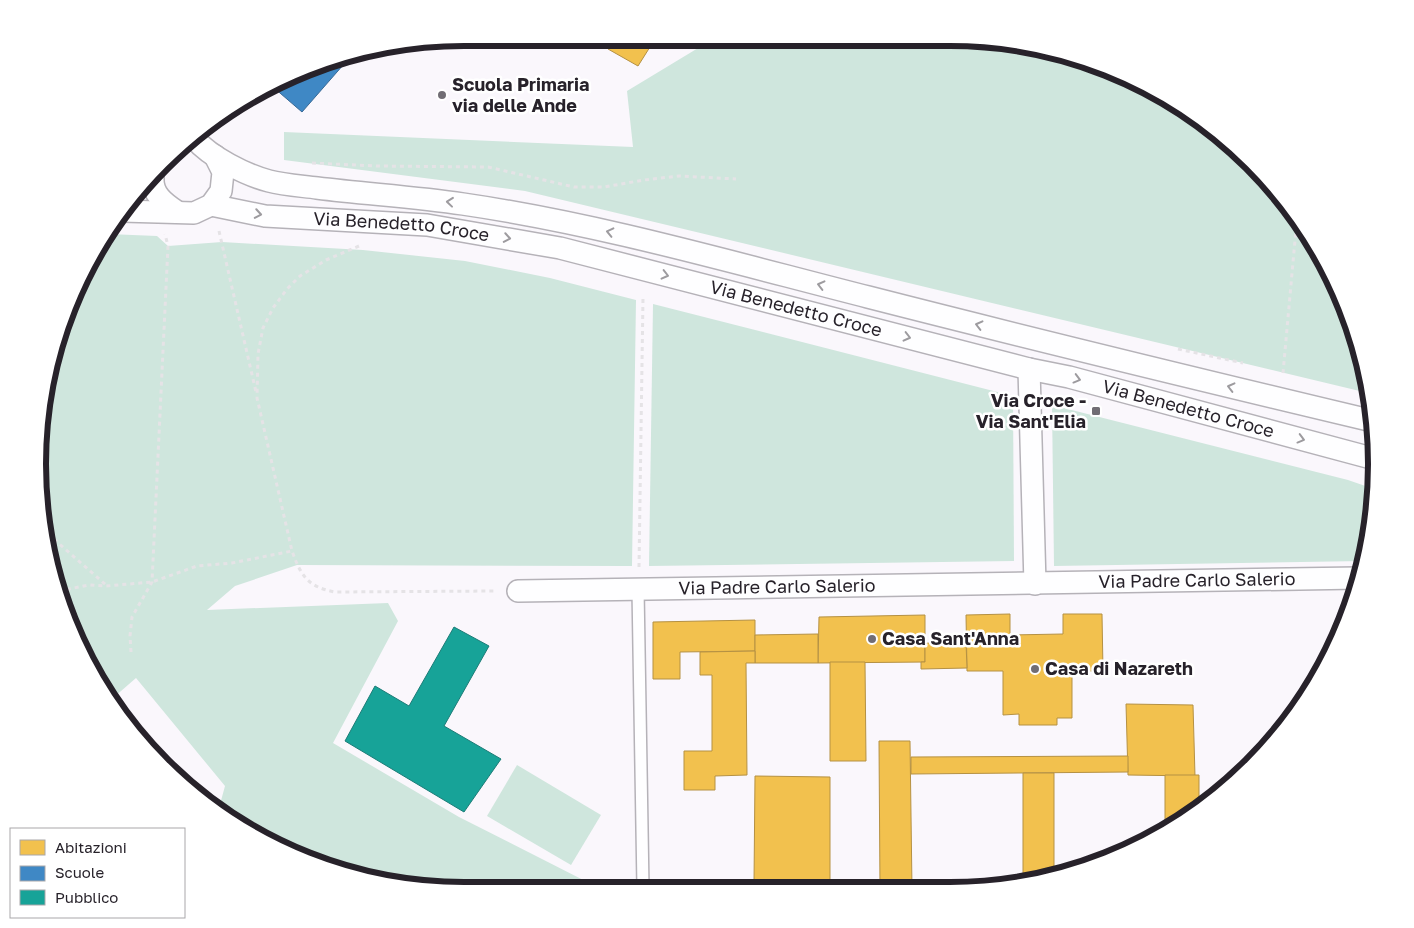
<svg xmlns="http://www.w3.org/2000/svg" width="1414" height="928" font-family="'Golos Text',sans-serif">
<rect width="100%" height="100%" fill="#faf7fc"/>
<g fill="#cfe6dd">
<path d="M713,39L1006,41L1138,81L1231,144L1289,205L1333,276L1362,354L1368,393L525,191L284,160V132L633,147L627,91Z"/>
<path d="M108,234L157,236L168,246L222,242L363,250L465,261L550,278L636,300L632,566L297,565L235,586L207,610L388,603L398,621L333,743L459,817L599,888L408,887L276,847L219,808L225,786L136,678L113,698C98,689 91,669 85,653L89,648L81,643L52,574L38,436L70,301Z"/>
<path d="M653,304L1013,396L1014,561L649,566Z"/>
<path d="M1052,405L1348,480L1374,489L1373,520L1363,561L1054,566Z"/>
<path d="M517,765L601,815L571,865L487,816Z"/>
</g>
<g fill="#f2c14e" stroke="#b59143">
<path d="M613,39H655L638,66L608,49Z"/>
<path d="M665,39H685L680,47Z"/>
<path d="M1010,614V635L1063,634V614H1102L1103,671H1072V718H1057V725H1019V714L1003,715V671H967L966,615Z"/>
<path d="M925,615V662L818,663L819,617Z"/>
<path d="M755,620V651L680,652V679H653V622Z"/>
<path d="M818,634V663H755V635Z"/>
<path d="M925,643H966L967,668L921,669V662H925Z"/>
<path d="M755,651V663H746L747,775L715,776V790H684V751H712V675H700V652Z"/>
<path d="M830,662H865L866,761H830Z"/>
<path d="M1126,704L1193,705L1195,776L1128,775Z"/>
<path d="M879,741H910L912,889H880Z"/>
<path d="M1128,756V772L911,774V757Z"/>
<path d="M1023,773H1054V877L1023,882Z"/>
<path d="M1165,775H1199V809L1165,830Z"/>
<path d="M755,776L830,777V889L714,888V882H754Z"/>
</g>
<path fill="#3f88c5" stroke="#386996" d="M351,56L302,112L273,87L327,60Z"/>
<path fill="#17a398" stroke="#1c7c77" d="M454,627L489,646L444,726L501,759L464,812L345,741L375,686L409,706Z"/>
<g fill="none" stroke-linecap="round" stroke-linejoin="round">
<g stroke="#b5b2b8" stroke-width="14">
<path id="service" d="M638,589L643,888"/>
</g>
<g stroke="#b5b2b8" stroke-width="24">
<g id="minor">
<path d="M195,139C210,157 246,175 269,181C284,185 302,186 317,188C366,194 415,197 463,204C600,224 734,263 868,297C1036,340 1205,381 1373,421"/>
<path d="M153,178C152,194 164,203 176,211"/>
<path id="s1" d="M211,205L265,216L427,225L560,248L1029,369L1069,377L1375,459"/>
<path d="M122,211L194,213L211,205L221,191L223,172L215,156"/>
<path d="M1029,369L1035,584"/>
<path id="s2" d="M518,591L1359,578"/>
</g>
</g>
<g stroke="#e5e3e6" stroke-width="3" stroke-dasharray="4 4" stroke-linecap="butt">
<path d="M312,163L376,166L488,167L574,187H604L644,180L679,176L736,179"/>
<path d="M219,231L256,392"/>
<path d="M359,246L326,260L300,276L287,289L273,308L263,328L258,354L257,398L292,551C301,576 308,587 335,592L497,591"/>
<path d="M1178,349L1243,363"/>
<path d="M1283,373L1297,218"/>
<path d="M48,534L106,585"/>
<path d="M639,567L643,297"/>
<path d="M59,591L89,585L106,586L152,582L197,566L232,563L292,551"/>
<path d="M131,652L130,636L132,617L152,582L168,246L165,234"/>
</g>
<use href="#service" stroke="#fefeff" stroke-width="11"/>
<use href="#minor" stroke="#fefeff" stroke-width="21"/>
</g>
<defs><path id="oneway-chevron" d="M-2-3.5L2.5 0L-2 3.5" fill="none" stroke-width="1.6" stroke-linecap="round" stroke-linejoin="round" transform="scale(1.25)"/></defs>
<g stroke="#9d9b9f">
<use href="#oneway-chevron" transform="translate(450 202) rotate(-174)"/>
<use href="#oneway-chevron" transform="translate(258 214) rotate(10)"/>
<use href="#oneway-chevron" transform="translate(610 232) rotate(-167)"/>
<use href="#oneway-chevron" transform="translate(507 238) rotate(10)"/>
<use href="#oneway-chevron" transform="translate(665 275) rotate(14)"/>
<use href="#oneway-chevron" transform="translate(821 285) rotate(-166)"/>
<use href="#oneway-chevron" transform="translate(979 325) rotate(-166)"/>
<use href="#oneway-chevron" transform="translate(907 337) rotate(14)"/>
<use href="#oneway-chevron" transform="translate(1077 379) rotate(15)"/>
<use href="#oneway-chevron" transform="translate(1231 387) rotate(-166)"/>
<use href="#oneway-chevron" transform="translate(1301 439) rotate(15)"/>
</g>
<g fill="#716d74" stroke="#fff" stroke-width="2">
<circle cx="442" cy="95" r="5"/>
<rect x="1091" y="406" width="10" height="10" rx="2.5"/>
<circle cx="872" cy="639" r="5"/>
<circle cx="1035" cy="669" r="5"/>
</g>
<g text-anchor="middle" stroke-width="5" stroke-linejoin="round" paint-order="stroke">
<g font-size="18" font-weight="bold" fill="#27222a" stroke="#fff" text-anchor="start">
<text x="452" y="91">Scuola Primaria<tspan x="452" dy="21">via delle Ande</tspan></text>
<text x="1086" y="407" text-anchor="end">Via Croce -<tspan x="1086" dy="21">Via Sant'Elia</tspan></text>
<text x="882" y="645">Casa Sant'Anna</text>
<text x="1045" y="675">Casa di Nazareth</text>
</g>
<g font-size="18" fill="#27222a" stroke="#fff">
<text dy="6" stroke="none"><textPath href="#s1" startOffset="192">Via Benedetto Croce</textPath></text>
<text dy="6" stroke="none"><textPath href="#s1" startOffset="596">Via Benedetto Croce</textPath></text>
<text dy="6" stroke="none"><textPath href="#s1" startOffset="1001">Via Benedetto Croce</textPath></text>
<text dy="6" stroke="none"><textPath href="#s2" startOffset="679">Via Padre Carlo Salerio</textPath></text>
<text dy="6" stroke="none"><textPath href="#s2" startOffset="259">Via Padre Carlo Salerio</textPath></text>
</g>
</g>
<path d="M0 0H1414V928H0ZM464 46H950A418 418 0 0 1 1368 464V464A418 418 0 0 1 950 882H464A418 418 0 0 1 46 464V464A418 418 0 0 1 464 46Z" fill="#fff" fill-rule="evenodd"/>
<path fill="none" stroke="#27222a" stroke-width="6" d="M464 46H950A418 418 0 0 1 1368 464V464A418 418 0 0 1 950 882H464A418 418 0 0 1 46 464V464A418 418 0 0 1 464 46Z"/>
<rect x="10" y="828" width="175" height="90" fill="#ffffff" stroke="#a9a7aa"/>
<rect x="20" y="840" width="25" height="15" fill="#f2c14e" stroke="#a9a7aa"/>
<text x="55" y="853" font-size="15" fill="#27222a">Abitazioni</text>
<rect x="20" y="866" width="25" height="15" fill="#3f88c5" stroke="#a9a7aa"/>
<text x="55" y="878" font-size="15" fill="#27222a">Scuole</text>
<rect x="20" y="890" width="25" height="15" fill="#17a398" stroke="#a9a7aa"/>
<text x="55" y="903" font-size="15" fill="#27222a">Pubblico</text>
</svg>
